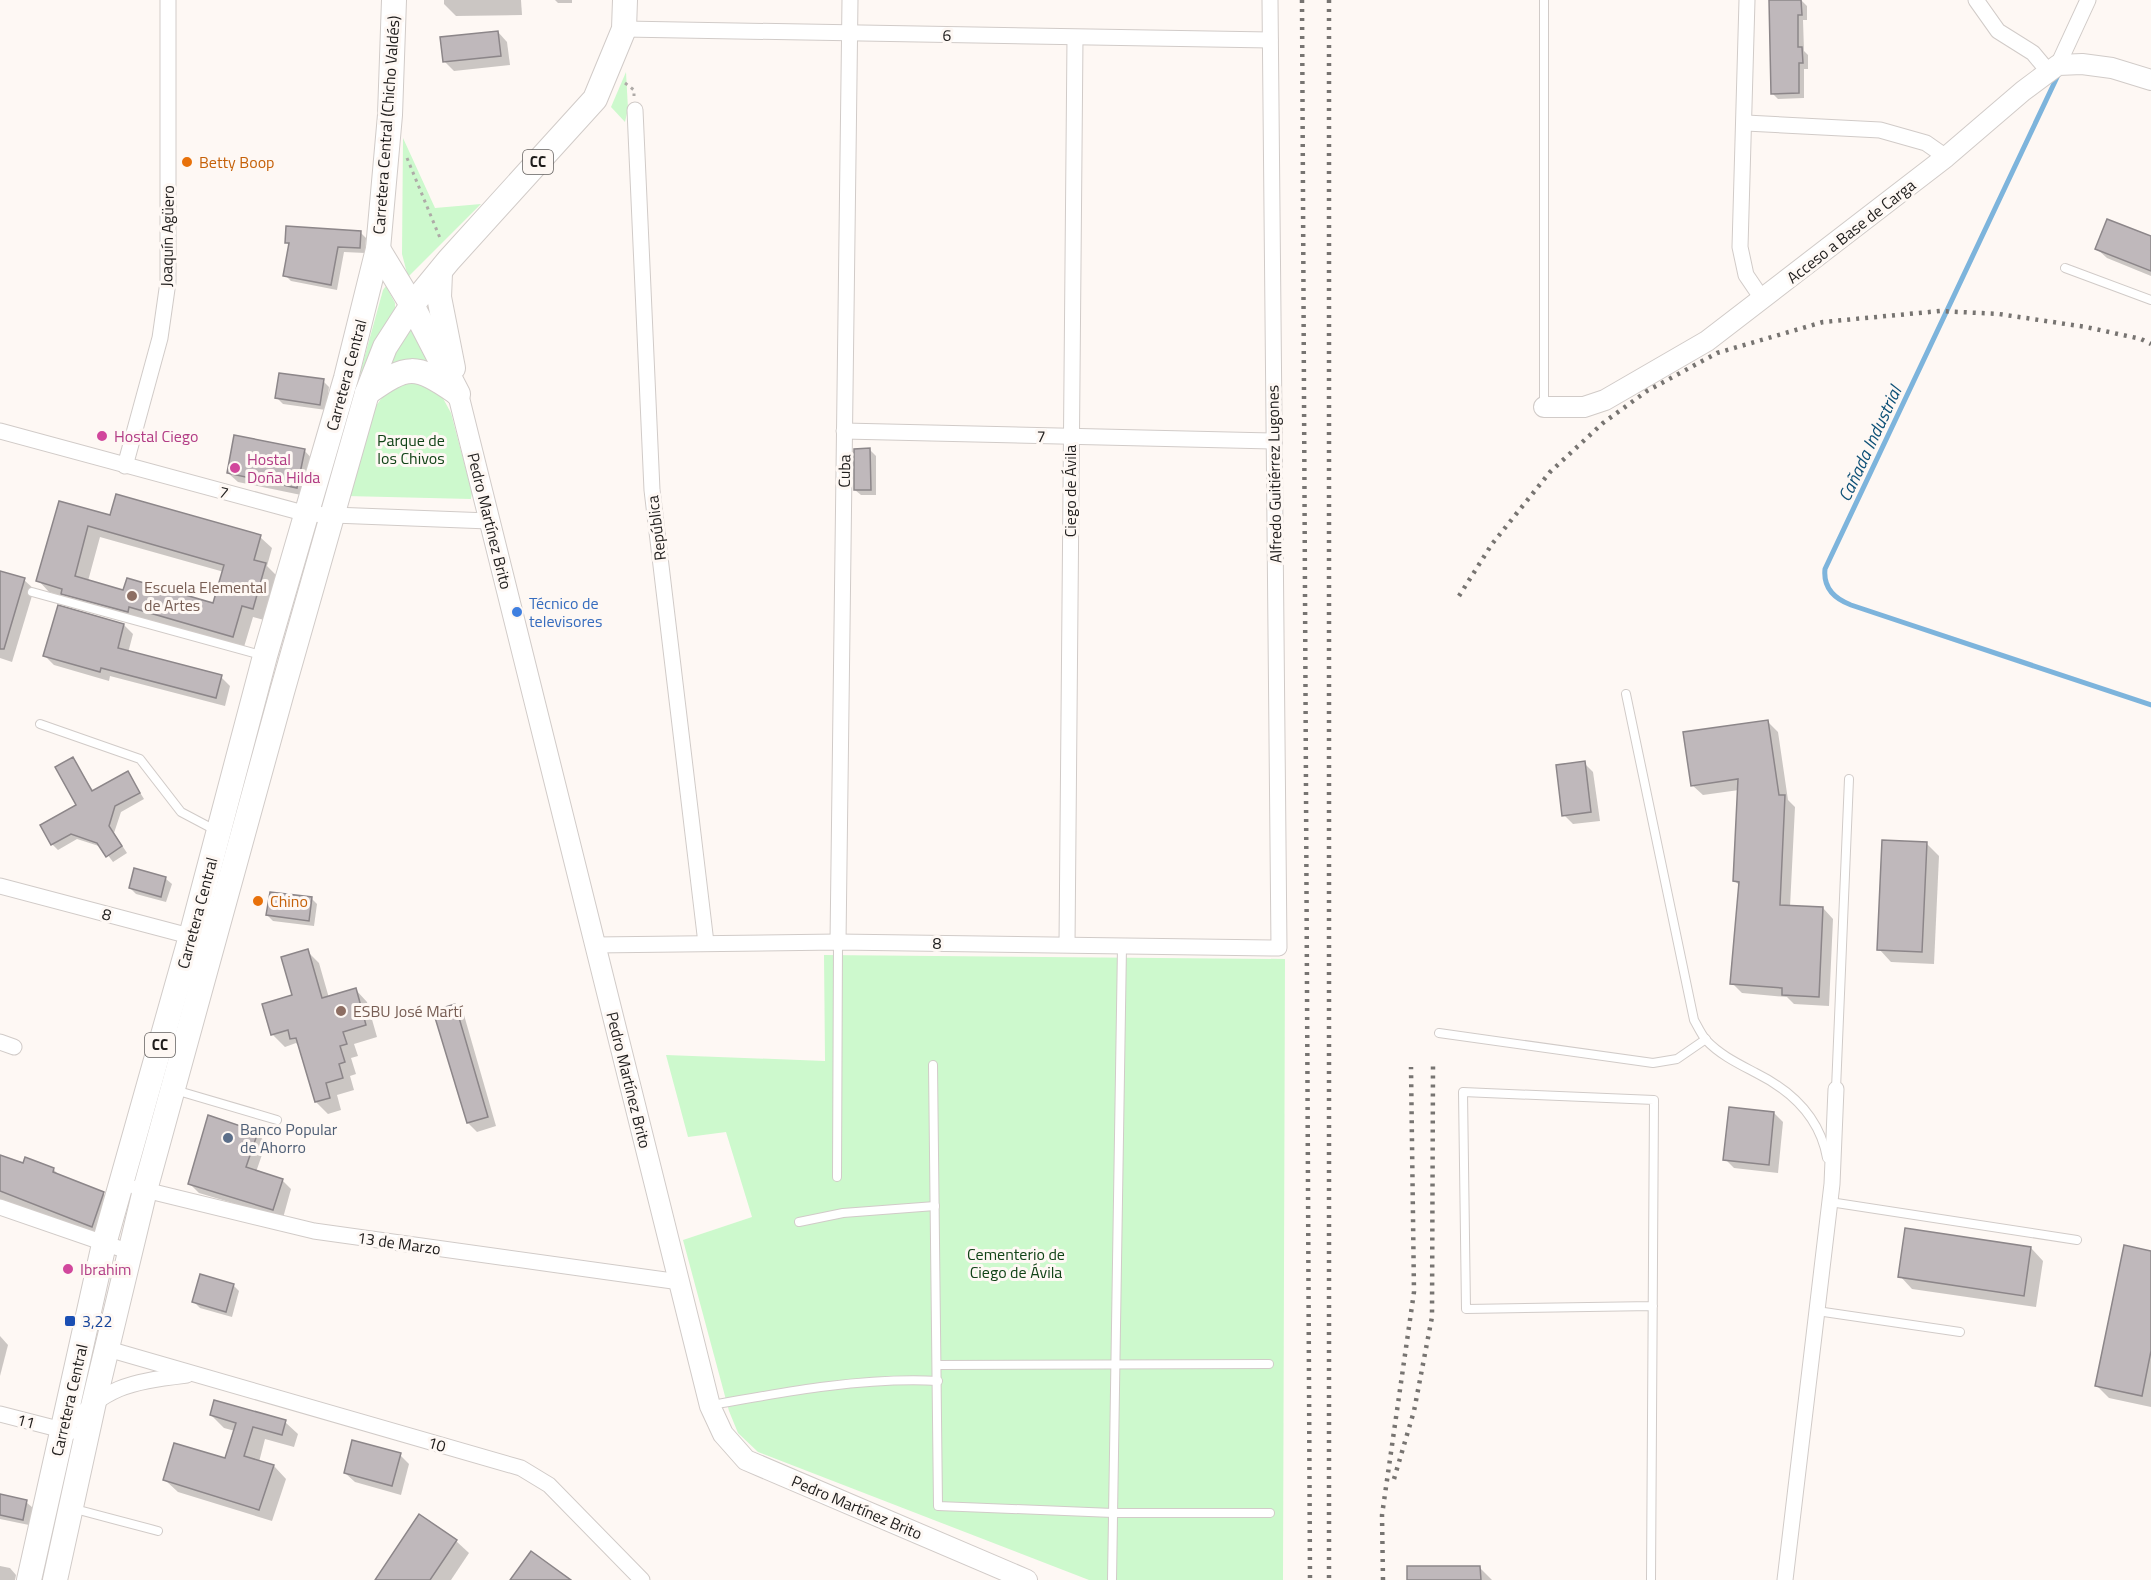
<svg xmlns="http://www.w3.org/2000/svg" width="2151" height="1580" font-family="'Titillium Web',sans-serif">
<rect width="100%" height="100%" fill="#fef8f4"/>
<g fill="#cdf9cd">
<path d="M626,72L628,109L625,122L611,107Z"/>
<path d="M403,138L435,208L481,204L408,277L402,254Z"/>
<path d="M386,286L395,303V308L359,377L383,290Z"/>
<path d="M411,329L429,361L407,359L385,369L406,330Z"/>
<path d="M415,378L439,391L451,413L472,493L471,499L346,496C356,462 362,415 390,389C396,384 407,381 415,378Z"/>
<path d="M824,955L1285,959L1283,1580H1089L758,1452L738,1433L729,1411L683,1240L752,1217L726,1132L688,1137L666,1055L825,1061Z"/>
</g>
<g fill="#0003" fill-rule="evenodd">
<path d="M444,0H521L522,15L456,16L444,4Z"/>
<path d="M555,0H572V3H558Z"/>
<path d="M1771,0H1801L1807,6V20H1803L1804,51L1808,55V69H1804V98L1778,99L1772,93Z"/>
<path d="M498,32L507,42L510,65L454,71L445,62Z"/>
<path d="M360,232L366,238L365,253L344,252L337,290L291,281L285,275L290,246L287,243Z"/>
<path d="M2151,238V276L2107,258L2097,249Z"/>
<path d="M323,381L329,387L326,410L283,404L277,398Z"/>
<path d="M304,450L313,460L306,496L238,482L228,473Z"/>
<path d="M870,450L876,456V495H861L855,490Z"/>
<path d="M60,503L111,517L260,537L272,548L267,566L277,576L264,620L253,617L244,647L74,605L66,597L49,592L38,580ZM100,537L224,572L214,605L124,592L88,581Z"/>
<path d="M0,580H24L34,589L12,662L0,658Z"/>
<path d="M124,625L133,634L128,653L221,677L230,686L225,706L110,676L109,681L54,665L45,656Z"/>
<path d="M1768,722L1778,732L1788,800L1795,807L1790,907L1823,908L1833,919L1829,1006L1794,1004L1787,997L1742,993L1732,983L1740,886L1735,881L1739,790L1703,795L1692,785Z"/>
<path d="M73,759L94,792L128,773L144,799L121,812L114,833L127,853L113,862L102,847L77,839L58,850L52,844L78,806Z"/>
<path d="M1584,763L1593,772L1600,821L1573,824L1564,815Z"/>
<path d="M1927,844L1939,856L1934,964L1891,962L1879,949Z"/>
<path d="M135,870L166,879L172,884L166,902L136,894L130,888Z"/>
<path d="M311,898L317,904L314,926L273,921L267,915Z"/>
<path d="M307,951L319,963L329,998L356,990L367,1002L377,1037L354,1044L358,1056L351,1058L356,1074L350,1076L354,1090L337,1095L341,1110L328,1114L316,1102L300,1047L296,1043L285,1047L273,1035L264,1005L293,996Z"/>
<path d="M455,1005L464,1015L496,1126L477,1132L468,1123L435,1012Z"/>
<path d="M1774,1113L1783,1122L1778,1173L1734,1168L1725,1159Z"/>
<path d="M257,1133L266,1143L256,1172L282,1180L291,1189L283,1218L199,1193L190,1184Z"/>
<path d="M0,1157L53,1169L61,1177L103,1193L117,1207L106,1240L0,1199Z"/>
<path d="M2031,1248L2043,1261L2036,1307L1912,1289L1900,1276Z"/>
<path d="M2151,1252V1407L2109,1398L2097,1386Z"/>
<path d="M233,1285L239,1291L232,1317L200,1308L194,1302Z"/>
<path d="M0,1336L8,1345L0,1376Z"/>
<path d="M211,1415L285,1422L298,1434L294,1447L265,1439L259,1462L274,1466L286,1479L272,1521L178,1492L165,1480L226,1460L235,1431L224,1428Z"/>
<path d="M400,1455L409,1464L401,1495L355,1482L345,1473Z"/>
<path d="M0,1496L26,1502L33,1508L29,1525L0,1519Z"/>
<path d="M456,1541L469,1553L451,1580H377Z"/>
<path d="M0,1566L10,1568L16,1575L15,1580H0Z"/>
<path d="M1480,1568L1492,1580H1417Z"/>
</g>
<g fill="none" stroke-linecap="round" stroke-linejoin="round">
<path stroke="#7db4dc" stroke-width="5" d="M2059,73L1825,569C1823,588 1835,599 1851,605L2151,705"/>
</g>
<g fill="#bfb8bb" stroke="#8c8689" stroke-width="1.5" fill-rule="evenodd">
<path d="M1769,0H1801L1802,15H1798V47H1802L1803,63H1799V93L1771,94Z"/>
<path d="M498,31L501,56L443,62L440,37Z"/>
<path d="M2107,219L2151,236V271L2095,249Z"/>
<path d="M286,226L361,231L360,248L338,247L331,285L283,276L289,243H285Z"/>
<path d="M279,373L324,379L320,405L275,398Z"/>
<path d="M234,435L305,449L297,488L227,473Z"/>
<path d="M870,448L871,490H854V449Z"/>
<path d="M116,494L261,535L254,560L266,563L253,609L242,606L233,637L129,607L128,612L61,594L62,589L36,581L59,501L110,515ZM88,526L224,565L213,603L127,578L123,590L75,576Z"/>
<path d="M0,571L25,578L4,649H0Z"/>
<path d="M58,605L124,624L118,648L222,675L216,698L101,668L100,672L43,656Z"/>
<path d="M1768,720L1779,795H1785L1780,905L1823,907L1819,997L1782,995V988L1730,984L1739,882L1733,881L1738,779L1691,786L1683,732Z"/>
<path d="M73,757L92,791L128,771L140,793L115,806L109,826L122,846L106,857L97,843L71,834L51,845L40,825L76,805L55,767Z"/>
<path d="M1585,761L1591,812L1562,816L1556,765Z"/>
<path d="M1882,840L1927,842L1922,952L1877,950Z"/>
<path d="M134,868L166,877L161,897L129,888Z"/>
<path d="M270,892L312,897L309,921L266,915Z"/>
<path d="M308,949L322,998L356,988L366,1025L343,1032L347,1044L340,1046L345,1062L339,1064L343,1078L326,1083L330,1098L315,1102L296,1038L290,1039L288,1030L271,1035L262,1004L292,995L281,957Z"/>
<path d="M455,1004L488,1117L467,1123L433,1011Z"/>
<path d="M1729,1107L1774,1112L1769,1165L1723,1160Z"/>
<path d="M208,1115L258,1132L246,1167L283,1179L273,1210L188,1184Z"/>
<path d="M0,1155L23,1163L25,1157L54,1168L53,1172L104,1192L92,1227L0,1191Z"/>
<path d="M1905,1228L2031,1247L2024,1296L1898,1277Z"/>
<path d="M2124,1245L2151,1251V1351L2142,1396L2095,1386Z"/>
<path d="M200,1274L234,1284L226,1312L192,1302Z"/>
<path d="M214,1400L286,1420L282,1435L253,1427L244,1456L274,1465L259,1510L163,1480L174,1443L225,1458L236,1423L210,1415Z"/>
<path d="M352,1440L401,1453L392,1486L344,1473Z"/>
<path d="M0,1494L27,1500L23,1520L0,1515Z"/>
<path d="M419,1514L457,1540L430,1580H375Z"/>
<path d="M531,1551L571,1580H510Z"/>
<path d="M1407,1566H1480L1481,1580H1407Z"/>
</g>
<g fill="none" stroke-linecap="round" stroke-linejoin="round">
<g stroke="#d1cbc8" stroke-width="10">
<g id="service">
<path d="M2065,268L2151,300"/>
<path d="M1544,406V0"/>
<path d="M32,592L261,655"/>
<path d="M1626,694L1694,1020C1698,1027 1701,1034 1706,1040C1720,1055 1739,1064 1756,1073C1792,1091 1820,1118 1827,1158"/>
<path d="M40,724L140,759L181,812L215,830"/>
<path d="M1439,1033L1653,1063L1677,1059L1706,1039"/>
<path d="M933,1065L938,1506L1113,1513H1270"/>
<path d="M1836,1089L1849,779"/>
<path d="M175,1090L277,1120"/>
<path d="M837,1177L838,942"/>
<path d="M1830,1202L2077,1240"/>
<path d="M799,1222L843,1213L935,1206"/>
<path d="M1817,1311L1960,1332"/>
<path d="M938,1365L1269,1364"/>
<path d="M712,1405C784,1392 865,1377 938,1381"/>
<path d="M75,1509L158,1531"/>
<path d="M1112,1580L1122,946"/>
<path d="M1651,1580L1654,1100L1463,1092L1466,1309L1653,1306"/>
</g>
</g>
<g stroke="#d1cbc8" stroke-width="17">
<g id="minor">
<path d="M1747,0L1740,247L1746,275L1763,300"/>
<path d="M1976,0L1998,31L2033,53L2048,71"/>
<path d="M624,29L1270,40"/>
<path d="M2058,65L2088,0"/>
<path d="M635,110L652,490L706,943"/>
<path d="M1746,123L1880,130L1926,143L1946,157"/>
<path d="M0,431L307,514L489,521"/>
<path d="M844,431L1274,441"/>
<path d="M125,466L160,338L168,282V0"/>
<path d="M0,886L197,938"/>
<path d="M838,942L850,0"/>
<path d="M1067,944L1075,38"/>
<path d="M595,945L838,942L1279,948L1270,0"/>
<path d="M0,1042L14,1047"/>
<path d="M137,1188L314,1231L680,1282"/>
<path d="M0,1207L130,1252"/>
<path d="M108,1349L521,1468L549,1485L642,1580"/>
<path d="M0,1414L70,1432"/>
<path d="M62,1430C111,1386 123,1383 187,1375"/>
<path d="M1785,1580L1832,1184L1836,1089"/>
</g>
</g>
<g stroke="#d1cbc8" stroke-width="22">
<g id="tertiary">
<path d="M458,394L710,1406L723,1434L746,1460L1027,1580"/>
<path d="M1544,407H1584L1605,400L1707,341L1946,157L2023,91L2058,65L2082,64L2112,68L2151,80"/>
</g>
</g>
<g stroke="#d1cbc8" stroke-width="26">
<g id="primary">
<path d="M378,249L412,305L458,394"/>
<path d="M440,273L439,297L453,368"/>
<path d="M367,393C408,364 415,364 456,392"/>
<path d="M29,1580L104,1244L191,936L265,656L346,378L378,249L390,115L394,0"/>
<path d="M55,1580L94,1402L145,1190L282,692L367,393L385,347L412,305L449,260L595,99L624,29L625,0"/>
</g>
</g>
<g stroke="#aeaaa7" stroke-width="3" stroke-dasharray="3 4.5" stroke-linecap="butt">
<path d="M625,83L634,90V96"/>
<path d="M407,158L440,238"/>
</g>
<use href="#service" stroke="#fff" stroke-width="8"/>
<use href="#minor" stroke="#fff" stroke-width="15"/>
<use href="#tertiary" stroke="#fff" stroke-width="20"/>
<use href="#primary" stroke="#fff" stroke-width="24"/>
<g stroke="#777471" stroke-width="4.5" stroke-dasharray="3 6" stroke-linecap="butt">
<path d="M1302,0L1310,1580"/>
<path d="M1329,0V1580"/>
<path d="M1459,596L1492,544L1550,472L1603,423L1647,391L1717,353L1823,322L1940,311L1999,314L2086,327L2141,339L2151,344"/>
<path d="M1394,1479L1414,1411L1432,1317L1433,1066"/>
<path d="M1383,1580L1382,1515L1414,1292L1411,1067"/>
</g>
</g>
<g fill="#e8710a" stroke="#fef8f4" stroke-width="2">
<circle cx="187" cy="162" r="6"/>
<circle cx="258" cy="901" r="6"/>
</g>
<g fill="#d1479c" stroke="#fef8f4" stroke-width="2">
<circle cx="102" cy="436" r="6"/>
<circle cx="235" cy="468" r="6"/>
<circle cx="68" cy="1269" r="6"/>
</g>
<g fill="#8d6e63" stroke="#fef8f4" stroke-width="2">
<circle cx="132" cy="596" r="6"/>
<circle cx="341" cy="1011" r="6"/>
</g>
<circle fill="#3f7fe0" stroke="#fef8f4" stroke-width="2" cx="517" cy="612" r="6"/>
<circle fill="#5c6f8a" stroke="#fef8f4" stroke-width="2" cx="228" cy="1138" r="6"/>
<rect fill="#1a4fb4" stroke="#fef8f4" stroke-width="2" x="64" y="1315" width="12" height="12" rx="3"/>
<g text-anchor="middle" stroke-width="6" stroke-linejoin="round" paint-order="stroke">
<g fill="#fef8f4" stroke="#625f5d" stroke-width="1.5">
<rect x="523" y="150" width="30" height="24" rx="4.5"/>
<rect x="145" y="1033" width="30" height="24" rx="4.5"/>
</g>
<g font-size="15" font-weight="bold" fill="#1f1d1c">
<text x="538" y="167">CC</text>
<text x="160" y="1050">CC</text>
</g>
<g font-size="16" fill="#1f1d1c" stroke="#fef8f4">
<text transform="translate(947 35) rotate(2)" y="6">6</text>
<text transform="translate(386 125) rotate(-86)" y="6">Carretera Central (Chicho Valdés)</text>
<text transform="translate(1851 231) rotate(-38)" y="6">Acceso a Base de Carga</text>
<text transform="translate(167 236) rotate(-89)" y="6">Joaquín Agüero</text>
<text transform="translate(346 375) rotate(-75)" y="6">Carretera Central</text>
<text transform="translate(1041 436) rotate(1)" y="6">7</text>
<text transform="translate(844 471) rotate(-89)" y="6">Cuba</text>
<text transform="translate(1274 474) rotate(-91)" y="6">Alfredo Guitiérrez Lugones</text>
<text transform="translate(1070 491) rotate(-90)" y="6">Ciego de Ávila</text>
<text transform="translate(224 492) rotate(15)" y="6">7</text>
<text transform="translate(490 521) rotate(76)" y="6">Pedro Martínez Brito</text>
<text transform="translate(656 528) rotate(-97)" y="6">República</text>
<text transform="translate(197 913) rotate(-75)" y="6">Carretera Central</text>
<text transform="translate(107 914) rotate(15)" y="6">8</text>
<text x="937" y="949">8</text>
<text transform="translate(629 1080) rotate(76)" y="6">Pedro Martínez Brito</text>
<text transform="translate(399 1243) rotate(8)" y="6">13 de Marzo</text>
<text transform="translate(69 1400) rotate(-77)" y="6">Carretera Central</text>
<text transform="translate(26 1421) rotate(15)" y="6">11</text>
<text transform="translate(437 1444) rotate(16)" y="6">10</text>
<text transform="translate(857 1507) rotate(23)" y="6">Pedro Martínez Brito</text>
</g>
<g font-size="16" fill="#c56008" stroke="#fef8f4" text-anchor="start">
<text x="199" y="168">Betty Boop</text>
<text x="270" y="907">Chino</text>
</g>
<g font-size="16" fill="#b23c85" stroke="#fef8f4" text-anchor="start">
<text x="114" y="442">Hostal Ciego</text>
<text x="247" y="465">Hostal<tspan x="247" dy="18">Doña Hilda</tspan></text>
<text x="80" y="1275">Ibrahim</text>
</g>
<g font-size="16" fill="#114317" stroke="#fef8f4">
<text x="411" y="446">Parque de<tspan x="411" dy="18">los Chivos</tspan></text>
<text x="1016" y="1260">Cementerio de<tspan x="1016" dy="18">Ciego de Ávila</tspan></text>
</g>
<g font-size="16" fill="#785e54" stroke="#fef8f4" text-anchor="start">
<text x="144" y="593">Escuela Elemental<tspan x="144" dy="18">de Artes</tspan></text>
<text x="353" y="1017">ESBU José Martí</text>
</g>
<g font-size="16" fill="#366cbe" stroke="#fef8f4" text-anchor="start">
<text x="529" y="609">Técnico de<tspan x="529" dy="18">televisores</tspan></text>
</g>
<g font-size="16" fill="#4e5e75" stroke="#fef8f4" text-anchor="start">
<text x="240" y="1135">Banco Popular<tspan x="240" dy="18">de Ahorro</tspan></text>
</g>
<g font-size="16" fill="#164399" stroke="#fef8f4" text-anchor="start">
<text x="82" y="1327">3,22</text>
</g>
<g font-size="18" font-style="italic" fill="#0e5177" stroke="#fef8f4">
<text transform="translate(1870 444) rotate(-65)" y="6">Cañada Industrial</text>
</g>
</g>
</svg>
